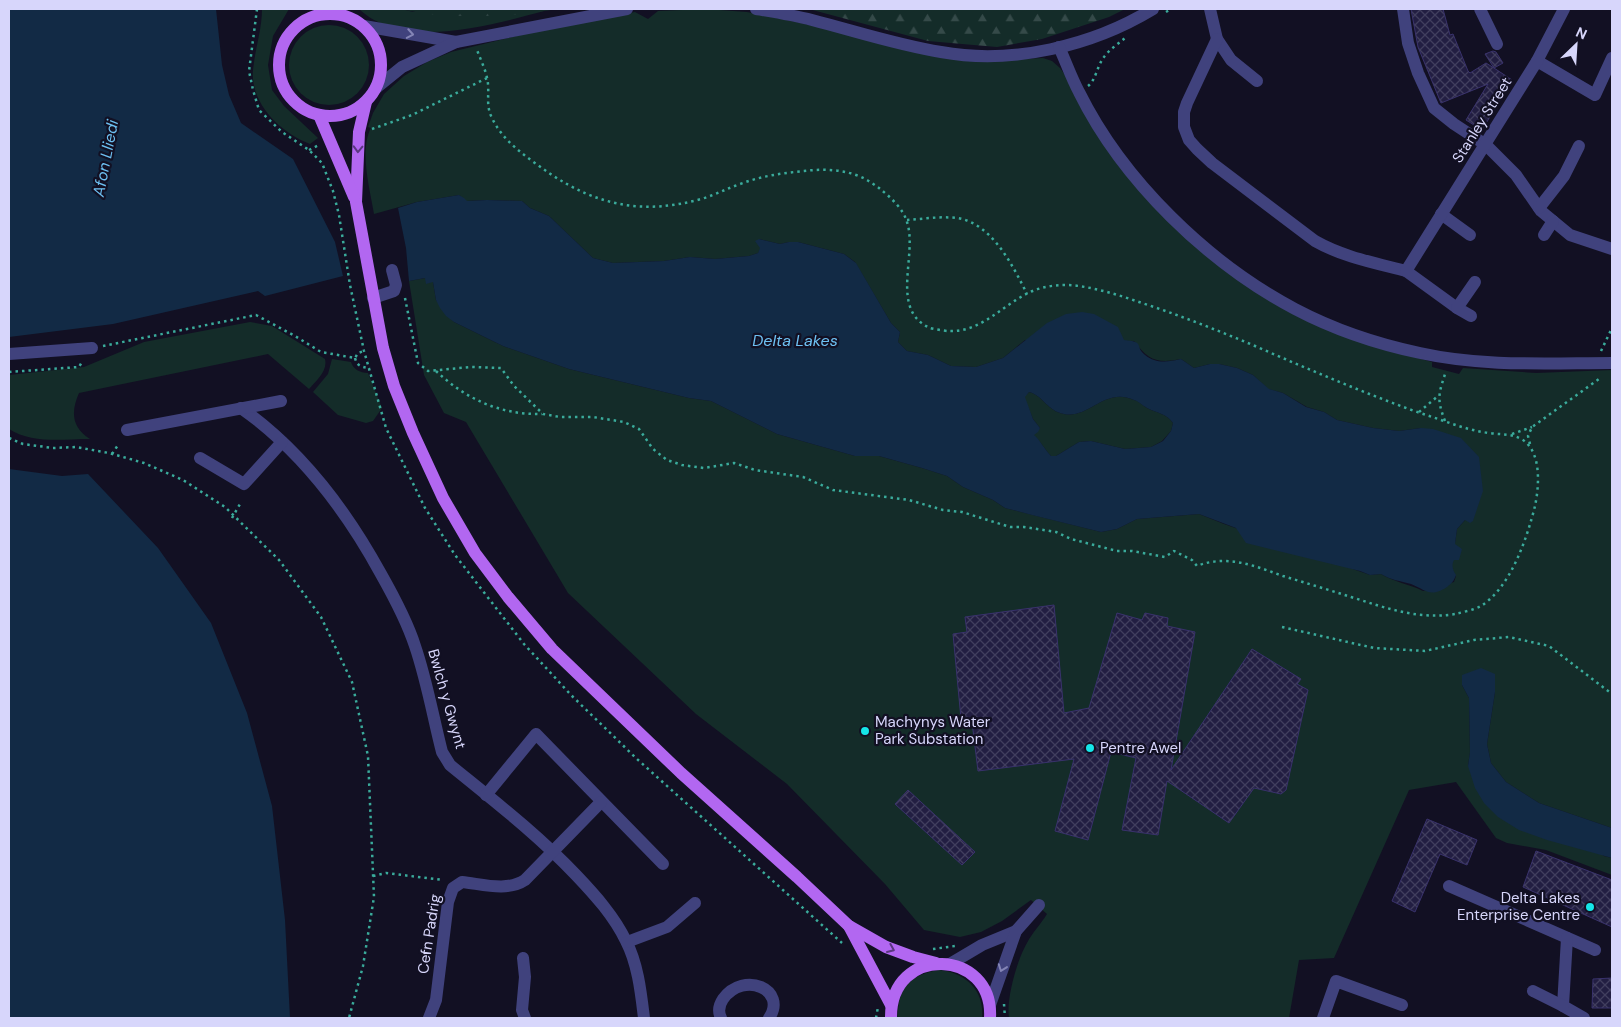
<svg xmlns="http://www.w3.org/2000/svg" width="1621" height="1027" font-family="'DM Sans',sans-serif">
<defs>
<pattern id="forest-firs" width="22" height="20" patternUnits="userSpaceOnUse" patternTransform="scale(1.25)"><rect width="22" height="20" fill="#142c29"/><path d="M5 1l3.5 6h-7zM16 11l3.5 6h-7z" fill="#354a49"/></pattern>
<pattern id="building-cross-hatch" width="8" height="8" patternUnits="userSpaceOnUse" patternTransform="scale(1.25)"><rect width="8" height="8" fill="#221e42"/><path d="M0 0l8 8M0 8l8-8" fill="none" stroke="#413e5e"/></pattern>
</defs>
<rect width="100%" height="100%" fill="#121023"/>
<g fill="#142c29">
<path d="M262,9H289L273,36L268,65L272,90L284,106L318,138L310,144C281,133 250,104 253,70C255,49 262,29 262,9Z"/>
<path d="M359,9H402L413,12L544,11C492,25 403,51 359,9Z"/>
<path d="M706,9L747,12L984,61L1043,58L1052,61L1060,68L1180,233L1354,340L1432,362V367L1459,374L1463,368L1536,373L1612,370V828L1539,803L1506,782L1491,763L1487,744L1495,692L1462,675V685L1469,698L1470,752L1468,766L1604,856L1612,858V875L1546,850L1507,843L1496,838L1456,782L1409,790L1334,958L1299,960L1289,1018H1009C1006,999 1017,960 1027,943C1032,933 1041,924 1047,914L1031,900L1002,921L981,932L960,937L924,930L885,884L787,784L696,714L568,593L466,422L444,413L424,375L409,281L425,278L433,282L436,300L454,322L503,346L569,369L689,398L711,401L777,434L855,456H879L922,468L947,476L963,487L993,500L1005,508L1101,532L1117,529L1137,519L1199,514L1224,524L1370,575L1381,574C1394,582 1409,584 1423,591L1454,582L1456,576L1452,569V564L1457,529L1465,520L1421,428L1399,431L1373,428L1337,420L1324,412L1307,407L1283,393L1268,389L1253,375L1237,368L1219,364H1210L1194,368L1181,359C1157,364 1148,360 1134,341L1025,340L1003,358L976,367L951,366L928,355L907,351L898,342L900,332L891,323L855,262L844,254L798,242H789L780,244L759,239L761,248L758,253L749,256L715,259L690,257L664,261L613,263L593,258L549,216L530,208L522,201L487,200L466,201L459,195L417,202L374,214C370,190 359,150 371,128L368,127L373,113L384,94L404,76L427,62L451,52L557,26L635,12L648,19L658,11Z"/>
<circle cx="329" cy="65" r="40"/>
<path d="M250,322L272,326L325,359C328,371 316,381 309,389L268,354L79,393C71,411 71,427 90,439C62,439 32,444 9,429V375L84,367L144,342Z"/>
<path d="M332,359L351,362C353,369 360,373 368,373L382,408L373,421L366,423L338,415L313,392L328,374Z"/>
<path d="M1029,392C1044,396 1047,411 1064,414C1090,419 1104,387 1134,400C1139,401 1142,405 1147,408C1157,413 1167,414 1173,423L1171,431L1162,441L1151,447L1125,449L1091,441L1079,442L1056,456H1051C1044,449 1041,441 1033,435L1040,428L1033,419L1024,397Z"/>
<path d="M940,970C966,973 985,991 982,1018H897C898,1012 898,1004 900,998C904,980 923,972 940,970Z"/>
</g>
<g fill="url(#forest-firs)">
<path d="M402,9H556C515,17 442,20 402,9Z"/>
<path d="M809,9H1125L1109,17L1042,39L997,47L928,41Z"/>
</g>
<g fill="#122a45" fill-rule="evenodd">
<path d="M9,9H216L222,65L229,95L241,123L293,159L335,242L343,276L265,296L258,291L113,324L9,337Z"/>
<path d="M459,195L464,198L467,201L487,200L522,201L530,208L549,216L593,258L613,263L664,261L690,257L715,259L749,256L758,253L760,248L755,241L759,239L780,244L789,242H798L844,254L856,263L891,323L900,332L898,342L907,351L928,355L951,366L976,367L1003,358L1047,323L1066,314L1082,312L1094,314L1118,327L1124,340C1146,342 1134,346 1145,355C1156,364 1168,362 1181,359L1194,368L1210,364H1219L1237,368L1253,375L1269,389L1283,393L1306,407L1324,412L1337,420L1373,428L1399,431L1421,428L1433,429L1461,438L1479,457L1483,491L1473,521L1470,523L1465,520L1457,529L1455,544L1462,549L1459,560H1454C1451,566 1453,570 1456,575C1454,581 1452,583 1447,587C1430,598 1426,590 1411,584C1400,581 1391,580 1381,574L1370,575L1360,571L1246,543L1236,528L1199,514L1137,519L1117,529L1101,532L1032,515L1005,508L993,500L963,487L947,476L922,468L879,456H855L777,434L711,401L689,398L569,369L503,346L454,322L446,316L440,308L436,300L433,282L426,284L425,278L409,281L406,248L398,208L417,202ZM1029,392C1044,396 1047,411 1064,414C1090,419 1104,387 1134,400C1138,401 1142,405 1147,408C1157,413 1167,414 1173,423L1171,431L1163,441L1151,447L1125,449L1091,441L1079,442L1056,456H1051C1044,449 1041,441 1034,435L1038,432L1040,428L1033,419L1025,397Z"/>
<path d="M9,469L62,476L88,474L158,548L211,623L247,713L272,806L285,920L290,1018H9Z"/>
<path d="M1481,668L1495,674V692L1487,744L1491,763L1506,782L1539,803L1612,828V858L1547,840L1519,830L1498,817L1484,803L1475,788L1468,766L1470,752L1469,698L1462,685V675Z"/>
</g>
<g fill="url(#building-cross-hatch)" stroke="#39326c">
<path d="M1411,9H1443L1450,35L1453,34L1468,71L1470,73L1486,63L1494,68L1485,54L1493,51L1496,52L1503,63L1494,68L1512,80L1482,130L1466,120L1488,84L1441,103L1418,47Z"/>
<path d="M1054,605L1064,713L1089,708L1117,613L1142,620L1145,613L1168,618L1167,626L1195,632L1171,770L1252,649L1301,679L1297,684L1308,690L1286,790L1281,794L1254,788L1229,823L1167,781L1158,835L1122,830L1136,758L1111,752L1088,840L1055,831L1074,759L978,771L972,722L961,719L953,634L967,632L965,617Z"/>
<path d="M908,790L975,852L962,865L895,804Z"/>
<path d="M1427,819L1477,840L1467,865L1440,854L1415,912L1392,901Z"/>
<path d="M1536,851L1612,880V927L1523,887Z"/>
<path d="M1612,978V1008H1592L1593,979Z"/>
</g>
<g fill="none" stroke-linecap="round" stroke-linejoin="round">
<g stroke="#3aab9b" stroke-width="2.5" stroke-dasharray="2.5 4" stroke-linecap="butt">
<path d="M257,9L249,71L253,90L259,110L282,132L309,150L322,163L333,191L339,215L350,285L364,351L386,428L425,508L455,555L524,644L571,695L637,759L842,943"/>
<path d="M1166,12L1171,9"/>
<path d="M1088,86C1096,80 1097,66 1104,57C1109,50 1118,44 1125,38"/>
<path d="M372,129L412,115L487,78"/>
<path d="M309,150L319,145"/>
<path d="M907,220C923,219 940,216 957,218C992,223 1013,266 1027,294"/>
<path d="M405,298L418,363L428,371L471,367L501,368L514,386L543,414L560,417H593L624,422L639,429L653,449L667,460L682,465L704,468L734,463L755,470L803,477L833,490L909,500L943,510L962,512L1010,527H1024L1056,532L1071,539L1117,551H1132L1165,557L1174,551L1192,560L1197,566C1227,554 1255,566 1283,576C1306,583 1329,590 1351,597C1386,608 1418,620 1455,614C1463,612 1474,610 1481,606C1511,587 1527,538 1535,506C1539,487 1542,453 1523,440C1512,433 1501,435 1489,433C1465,430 1443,420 1420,413C1364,393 1310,370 1255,346C1217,330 1179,315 1139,302C1119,295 1099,289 1079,286C1064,284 1049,285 1035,290C1004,302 983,333 948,331C945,331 933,329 930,328C889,310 918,255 907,222C903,208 890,197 879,188C872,183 865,178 856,175C839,169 821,169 804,171C783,173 762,176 743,183C728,188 715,195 701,199C644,215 598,206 549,173C528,158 503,142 492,118C486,106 489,97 488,84C487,72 481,61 477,50"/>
<path d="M103,346L256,315L295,336L321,352L355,358L358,353L364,351"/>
<path d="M1601,351L1612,328"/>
<path d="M355,358C357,366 361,367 370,368"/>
<path d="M436,371C466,399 500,415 542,414"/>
<path d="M9,372L79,367L82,362"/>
<path d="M1419,412L1438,396"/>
<path d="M1445,421C1436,398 1439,393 1446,371"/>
<path d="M1512,434L1532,427"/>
<path d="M9,438L23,444L53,448L76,447L109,453L144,463L183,480L225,507L279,560L321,617L352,682L368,756L374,897L363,966L349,1018"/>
<path d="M1530,444L1528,436L1532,427L1599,379L1600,376"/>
<path d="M112,454L118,445"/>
<path d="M232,518L240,504"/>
<path d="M1282,627L1374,648L1425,651L1474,640L1509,637L1549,646L1612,694"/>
<path d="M373,876L386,873L443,880"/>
<path d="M933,949L955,946"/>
<path d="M1004,1004L1005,1018"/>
<path d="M876,1018L878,1007"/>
</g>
<g stroke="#40427d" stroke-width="12">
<path d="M756,9C774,12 793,15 812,20C855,31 897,45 941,52C1012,65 1092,46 1153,9"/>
<path d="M1210,9L1217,39L1231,60L1257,81"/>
<path d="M1403,9L1408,43L1418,73L1434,108L1454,124L1486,145L1516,175L1541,211L1570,235L1612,249"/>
<path d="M1480,9L1497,44"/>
<path d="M364,26L456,42"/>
<path d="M1217,39L1187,103L1184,112V127L1189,140L1197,149L1212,163L1315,241C1343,257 1375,263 1406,271"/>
<path d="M1059,47C1066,62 1071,77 1079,92C1123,181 1208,263 1295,309C1333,329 1377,344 1420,353C1483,367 1548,363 1612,363"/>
<path d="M1537,61L1595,95L1612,58"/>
<path d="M376,88L402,67L456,42L627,9"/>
<path d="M1539,208L1564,176L1579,146"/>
<path d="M1441,214L1470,235"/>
<path d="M1544,235L1553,221"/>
<path d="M373,298L394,291L396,285L392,270"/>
<path d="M1457,308L1406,271L1537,61L1564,9"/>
<path d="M1471,316L1457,308L1475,282"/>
<path d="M9,354L92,348"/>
<path d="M241,408C302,451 346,510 381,574C394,597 407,621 415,646C427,681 433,717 442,752L450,765C493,800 537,834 576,875C595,895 614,916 626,941C638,964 641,993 644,1018"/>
<path d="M127,430L281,401"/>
<path d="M200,458L244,484L282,442"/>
<path d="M486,795L536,734L663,864"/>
<path d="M1449,886L1595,950"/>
<path d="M1567,938L1563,1006L1584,1018"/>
<path d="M627,942L667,927L695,903"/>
<path d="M523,958L525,977L522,1010L525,1018"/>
<path d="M950,964L982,945L1016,931"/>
<path d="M1533,991L1563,1006"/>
<path d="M990,1005L1016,931L1039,905"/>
<path d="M429,1018L436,1000L448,902L453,888L462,882C482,884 507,892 525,880L601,802"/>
<path d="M721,1018C718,1012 719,1005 723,999C744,970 788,990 769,1018"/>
<path d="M1323,1018L1336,981L1402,1005"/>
</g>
<g stroke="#b267f1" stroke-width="12">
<circle cx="330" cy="65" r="51"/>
<path d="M366,102L359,132L356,202L383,348L394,386L413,433L443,498L475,553L508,597L552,649L681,773L797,877L849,926L886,947L913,957L936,963"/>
<path d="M319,115L354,197"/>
<path d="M849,926L891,1005"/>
<path d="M891,1018C890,944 994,948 990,1018"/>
</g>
</g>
<defs><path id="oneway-chevron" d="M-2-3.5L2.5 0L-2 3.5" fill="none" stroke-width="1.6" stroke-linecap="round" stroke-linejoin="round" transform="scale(1.25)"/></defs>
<g stroke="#8485b6">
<use href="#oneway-chevron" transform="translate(410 34) rotate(10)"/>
<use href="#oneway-chevron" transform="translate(1002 968) rotate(110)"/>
</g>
<g stroke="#5a3780">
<use href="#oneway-chevron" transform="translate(358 149) rotate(92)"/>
<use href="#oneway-chevron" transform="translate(891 949) rotate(23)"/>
</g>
<g fill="#15e5e8" stroke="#121023" stroke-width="2">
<circle cx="865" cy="731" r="5"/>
<circle cx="1090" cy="748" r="5"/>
<circle cx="1590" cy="907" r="5"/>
</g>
<g text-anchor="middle" stroke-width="4.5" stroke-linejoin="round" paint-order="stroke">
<g font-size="15" fill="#d7d6fb" stroke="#121023">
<text transform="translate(1482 120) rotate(-58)" y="5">Stanley Street</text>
<text transform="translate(447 699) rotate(74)" y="5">Bwlch y Gwynt</text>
<text transform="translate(429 934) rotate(-81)" y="5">Cefn Padrig</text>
</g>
<g font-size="15" fill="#d7d6fb" stroke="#121023" text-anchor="start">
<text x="875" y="727">Machynys Water<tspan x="875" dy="17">Park Substation</tspan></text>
<text x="1100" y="753">Pentre Awel</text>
<text x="1580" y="903" text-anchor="end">Delta Lakes<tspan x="1580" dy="17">Enterprise Centre</tspan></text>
</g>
<g font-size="16" font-style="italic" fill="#6dc0f2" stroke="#121023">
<text transform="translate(105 158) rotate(-79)" y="6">Afon Lliedi</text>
<text x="795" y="346">Delta Lakes</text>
</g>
</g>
<rect width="1621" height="1027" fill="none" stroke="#d7d6fb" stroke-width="20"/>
<g transform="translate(1576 45) rotate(25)" stroke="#121023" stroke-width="4" paint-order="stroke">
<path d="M0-4L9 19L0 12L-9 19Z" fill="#d7d6fb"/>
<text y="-8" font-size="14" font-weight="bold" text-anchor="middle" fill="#d7d6fb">N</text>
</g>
</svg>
